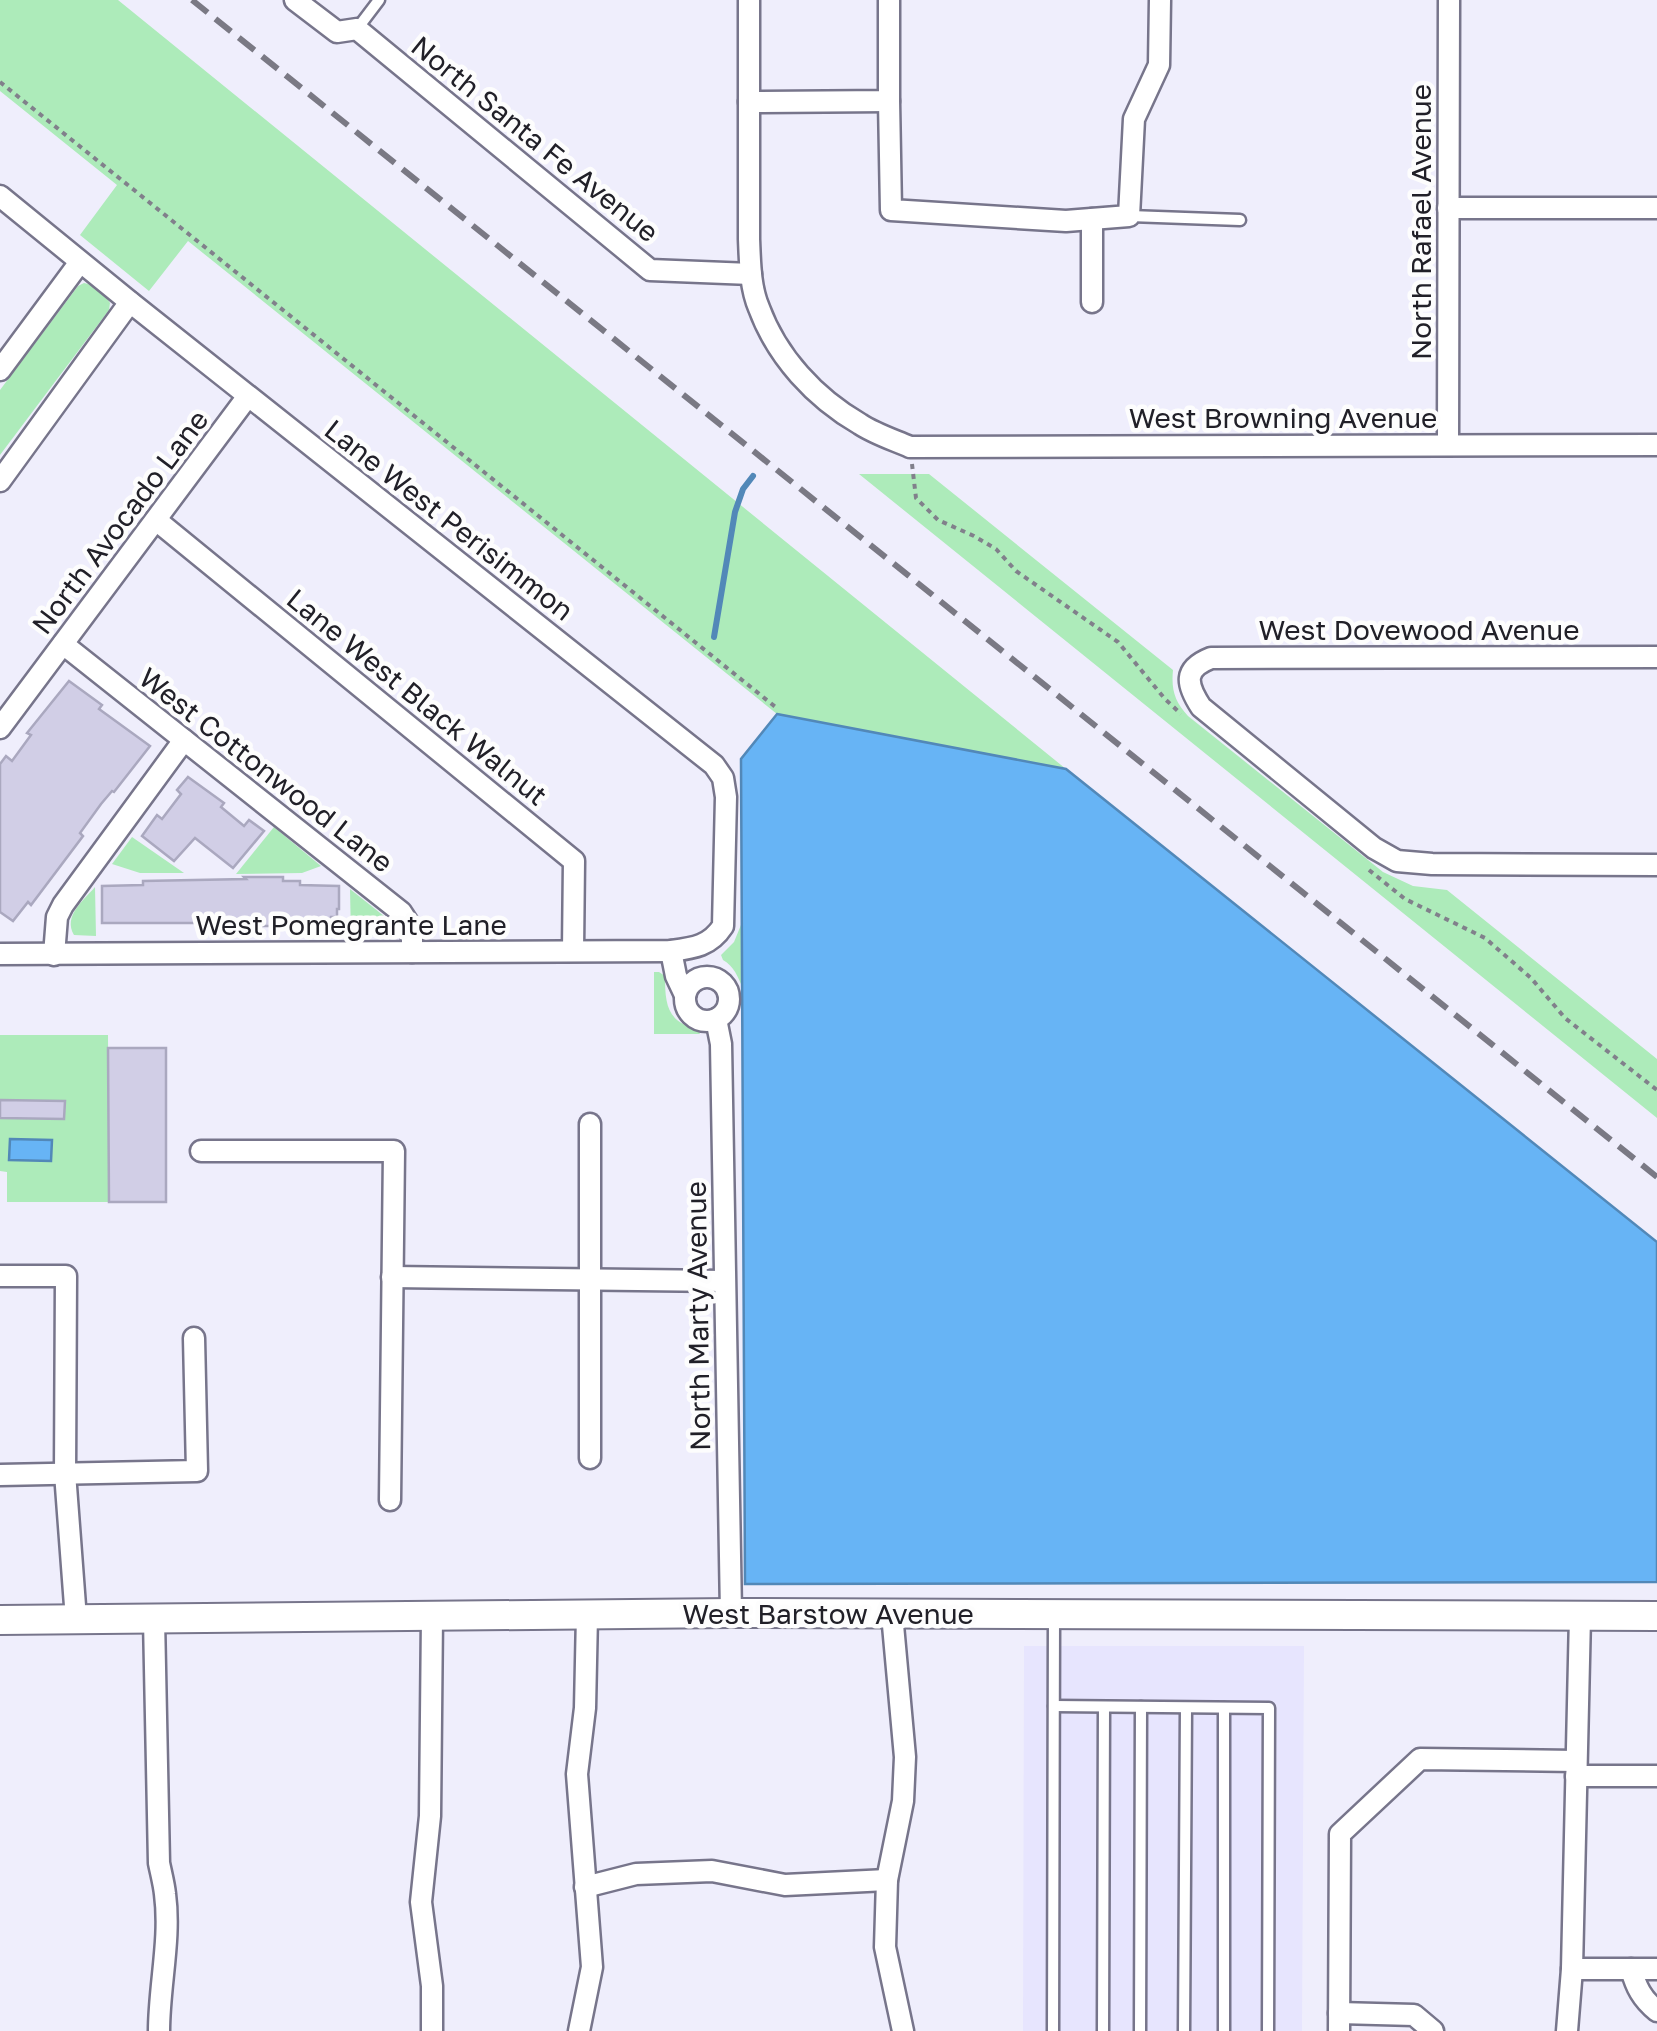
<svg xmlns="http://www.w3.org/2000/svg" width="1657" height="2031" font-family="'Golos Text',sans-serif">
<rect width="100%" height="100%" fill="#efeefc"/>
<path fill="#e7e5fe" d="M1024,1646H1304L1302,2031H1023Z"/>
<g fill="#adebba">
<path d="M0,0H118L1066,769L777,714L188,241L149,291L80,235L117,185L0,91Z"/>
<path d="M84,283C95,285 105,294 110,303L109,310L0,455V390L78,286Z"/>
<path d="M859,474H929L1173,670C1171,690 1175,702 1188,716L1383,872L1413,886L1447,890L1657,1059V1118Z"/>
<path d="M274,827L321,866L302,873L236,874Z"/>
<path d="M132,837L184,873H140L112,864Z"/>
<path d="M95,887L96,936L74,935C63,916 83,901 95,887Z"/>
<path d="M350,889L389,920L392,924L391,933L387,936H351Z"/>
<path d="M743,920V989C738,977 734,966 723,960L721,955L734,942Z"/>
<path d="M654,972H659L665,976C665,1004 667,1022 697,1029L700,1034H654Z"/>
<path d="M0,1035H108L109,1202H7V1172L0,1171Z"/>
</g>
<g fill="#67b4f5" stroke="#5288b8" stroke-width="2.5">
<path d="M777,714L1066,769L1657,1242V1582L745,1584L741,759Z"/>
<path d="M10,1139L52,1140L51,1161L9,1160Z"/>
</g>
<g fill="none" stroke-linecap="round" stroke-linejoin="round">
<path stroke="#5288b8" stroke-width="6" d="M714,637L735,512L743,489L753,476"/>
</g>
<g fill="#d1cee6" stroke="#aaa8bf" stroke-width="2.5">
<path d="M69,681L102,705L99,709L150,746L114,792L112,791L101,804L80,833L83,836L31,905L28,902L13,921L0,912V764L6,756L12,761L31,735L27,733Z"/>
<path d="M188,777L224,803L221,807L244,826L249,820L264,831L233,868L195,838L174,861L142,836L157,815L162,819L181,794L177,790Z"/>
<path d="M244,877H283V881H300V885L339,886V909H337V917H331V922H276V926H200V923H102V886L143,885V881L246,879Z"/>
<path d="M108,1048H166V1202H109Z"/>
<path d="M0,1100L65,1101L64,1119L0,1118Z"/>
</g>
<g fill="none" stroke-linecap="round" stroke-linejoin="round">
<g stroke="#77758b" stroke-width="15">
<g id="lane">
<path d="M357,29L379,0"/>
<path d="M1130,216L1240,220"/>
<path d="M1054,1706L1269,1708L1268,2031"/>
<path d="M1053,2031L1054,1615"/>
<path d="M1103,2031L1104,1707"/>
<path d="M1140,2031L1141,1707"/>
<path d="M1184,2031L1186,1708"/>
<path d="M1224,2031V1708"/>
</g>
</g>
<g stroke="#77758b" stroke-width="25">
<g id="street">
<path d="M295,0L337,32L357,29L650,270L751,274"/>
<path d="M749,0V239C750,262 750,287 759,308C777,357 815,398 860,424C875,434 894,440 910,447L1657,445"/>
<path d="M889,101L891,210L1066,221L1129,216L1134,119L1159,65L1160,0"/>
<path d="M749,102L889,101V0"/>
<path d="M0,196L130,302L714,765L723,778L726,797L723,926C710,946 694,948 671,951L0,954"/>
<path d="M1448,208H1657"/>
<path d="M1092,219V302"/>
<path d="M0,370L80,262"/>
<path d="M1448,444L1449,0"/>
<path d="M0,481L130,302"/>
<path d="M156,520L574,861L573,950"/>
<path d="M63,644L401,912L412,929V952"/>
<path d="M1657,657L1211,658C1183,669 1186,684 1201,707L1374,848L1397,861L1432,864L1657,865"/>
<path d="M0,728L248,396"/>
<path d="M671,951L676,976L685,995"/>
<path d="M54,955L57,917L63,905L184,740"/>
<circle cx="707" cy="999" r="22"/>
<path d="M716,1019L721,1044L731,1613"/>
<path d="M590,1124V1458"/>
<path d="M201,1151H394L390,1500"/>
<path d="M0,1276H66L65,1473L76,1619"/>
<path d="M392,1277L724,1281"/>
<path d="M0,1475L197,1471L194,1338"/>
<path d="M892,1614L905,1757L903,1801L887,1880L885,1947L903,2031"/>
<path d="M432,1616L430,1816L421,1902L432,1986V2031"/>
<path d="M154,1619L159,1863C161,1873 164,1884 165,1894C171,1939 159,1986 159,2031"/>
<path d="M1576,1776H1657"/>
<path d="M585,1887L636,1874L712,1871L785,1885L887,1880"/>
<path d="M1572,1969H1657"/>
<path d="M1631,1969C1636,1987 1642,1999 1657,2011"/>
<path d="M1339,2013L1414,2015L1433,2031"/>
<path d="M579,2031L592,1967L577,1774L585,1708L587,1615"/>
<path d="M1339,2031L1340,1834L1420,1759L1576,1761"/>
<path d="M1567,2031L1572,1969L1580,1616"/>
</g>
</g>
<g stroke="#77758b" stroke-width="32">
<path id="secondary" d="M0,1620L731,1613L1657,1616"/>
</g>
<g stroke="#81808b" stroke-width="4" stroke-dasharray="5 5" stroke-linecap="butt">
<path d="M0,82L778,709"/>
<path d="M912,464L916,498L938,520L974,536L996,549L1016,571L1118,642L1165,699L1181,714"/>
<path d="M1369,870L1405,899L1485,938L1531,978L1565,1018L1657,1090"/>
</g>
<use href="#lane" stroke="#fff" stroke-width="10"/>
<use href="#street" stroke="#fff" stroke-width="20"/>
<use href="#secondary" stroke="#fff" stroke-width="28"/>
<path stroke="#7a7984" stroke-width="6" stroke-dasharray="20 10" stroke-linecap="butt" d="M192,0L1657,1177"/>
</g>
<g text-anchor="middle" stroke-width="9" stroke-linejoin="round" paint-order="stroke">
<g font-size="28" fill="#212028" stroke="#fdfdfd">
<text transform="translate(535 139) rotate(39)" y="10">North Santa Fe Avenue</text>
<text transform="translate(1421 222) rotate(-90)" y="10">North Rafael Avenue</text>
<text x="1283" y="428">West Browning Avenue</text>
<text transform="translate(449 520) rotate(38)" y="10">Lane West Perisimmon</text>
<text transform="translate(120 522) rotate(-53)" y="10">North Avocado Lane</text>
<text x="1419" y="640">West Dovewood Avenue</text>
<text transform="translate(417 697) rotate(39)" y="10">Lane West Black Walnut</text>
<text transform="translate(266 770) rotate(38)" y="10">West Cottonwood Lane</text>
<text x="351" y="935">West Pomegrante Lane</text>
<text transform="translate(698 1316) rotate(-91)" y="10">North Marty Avenue</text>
<text x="828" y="1624">West Barstow Avenue</text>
</g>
</g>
</svg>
